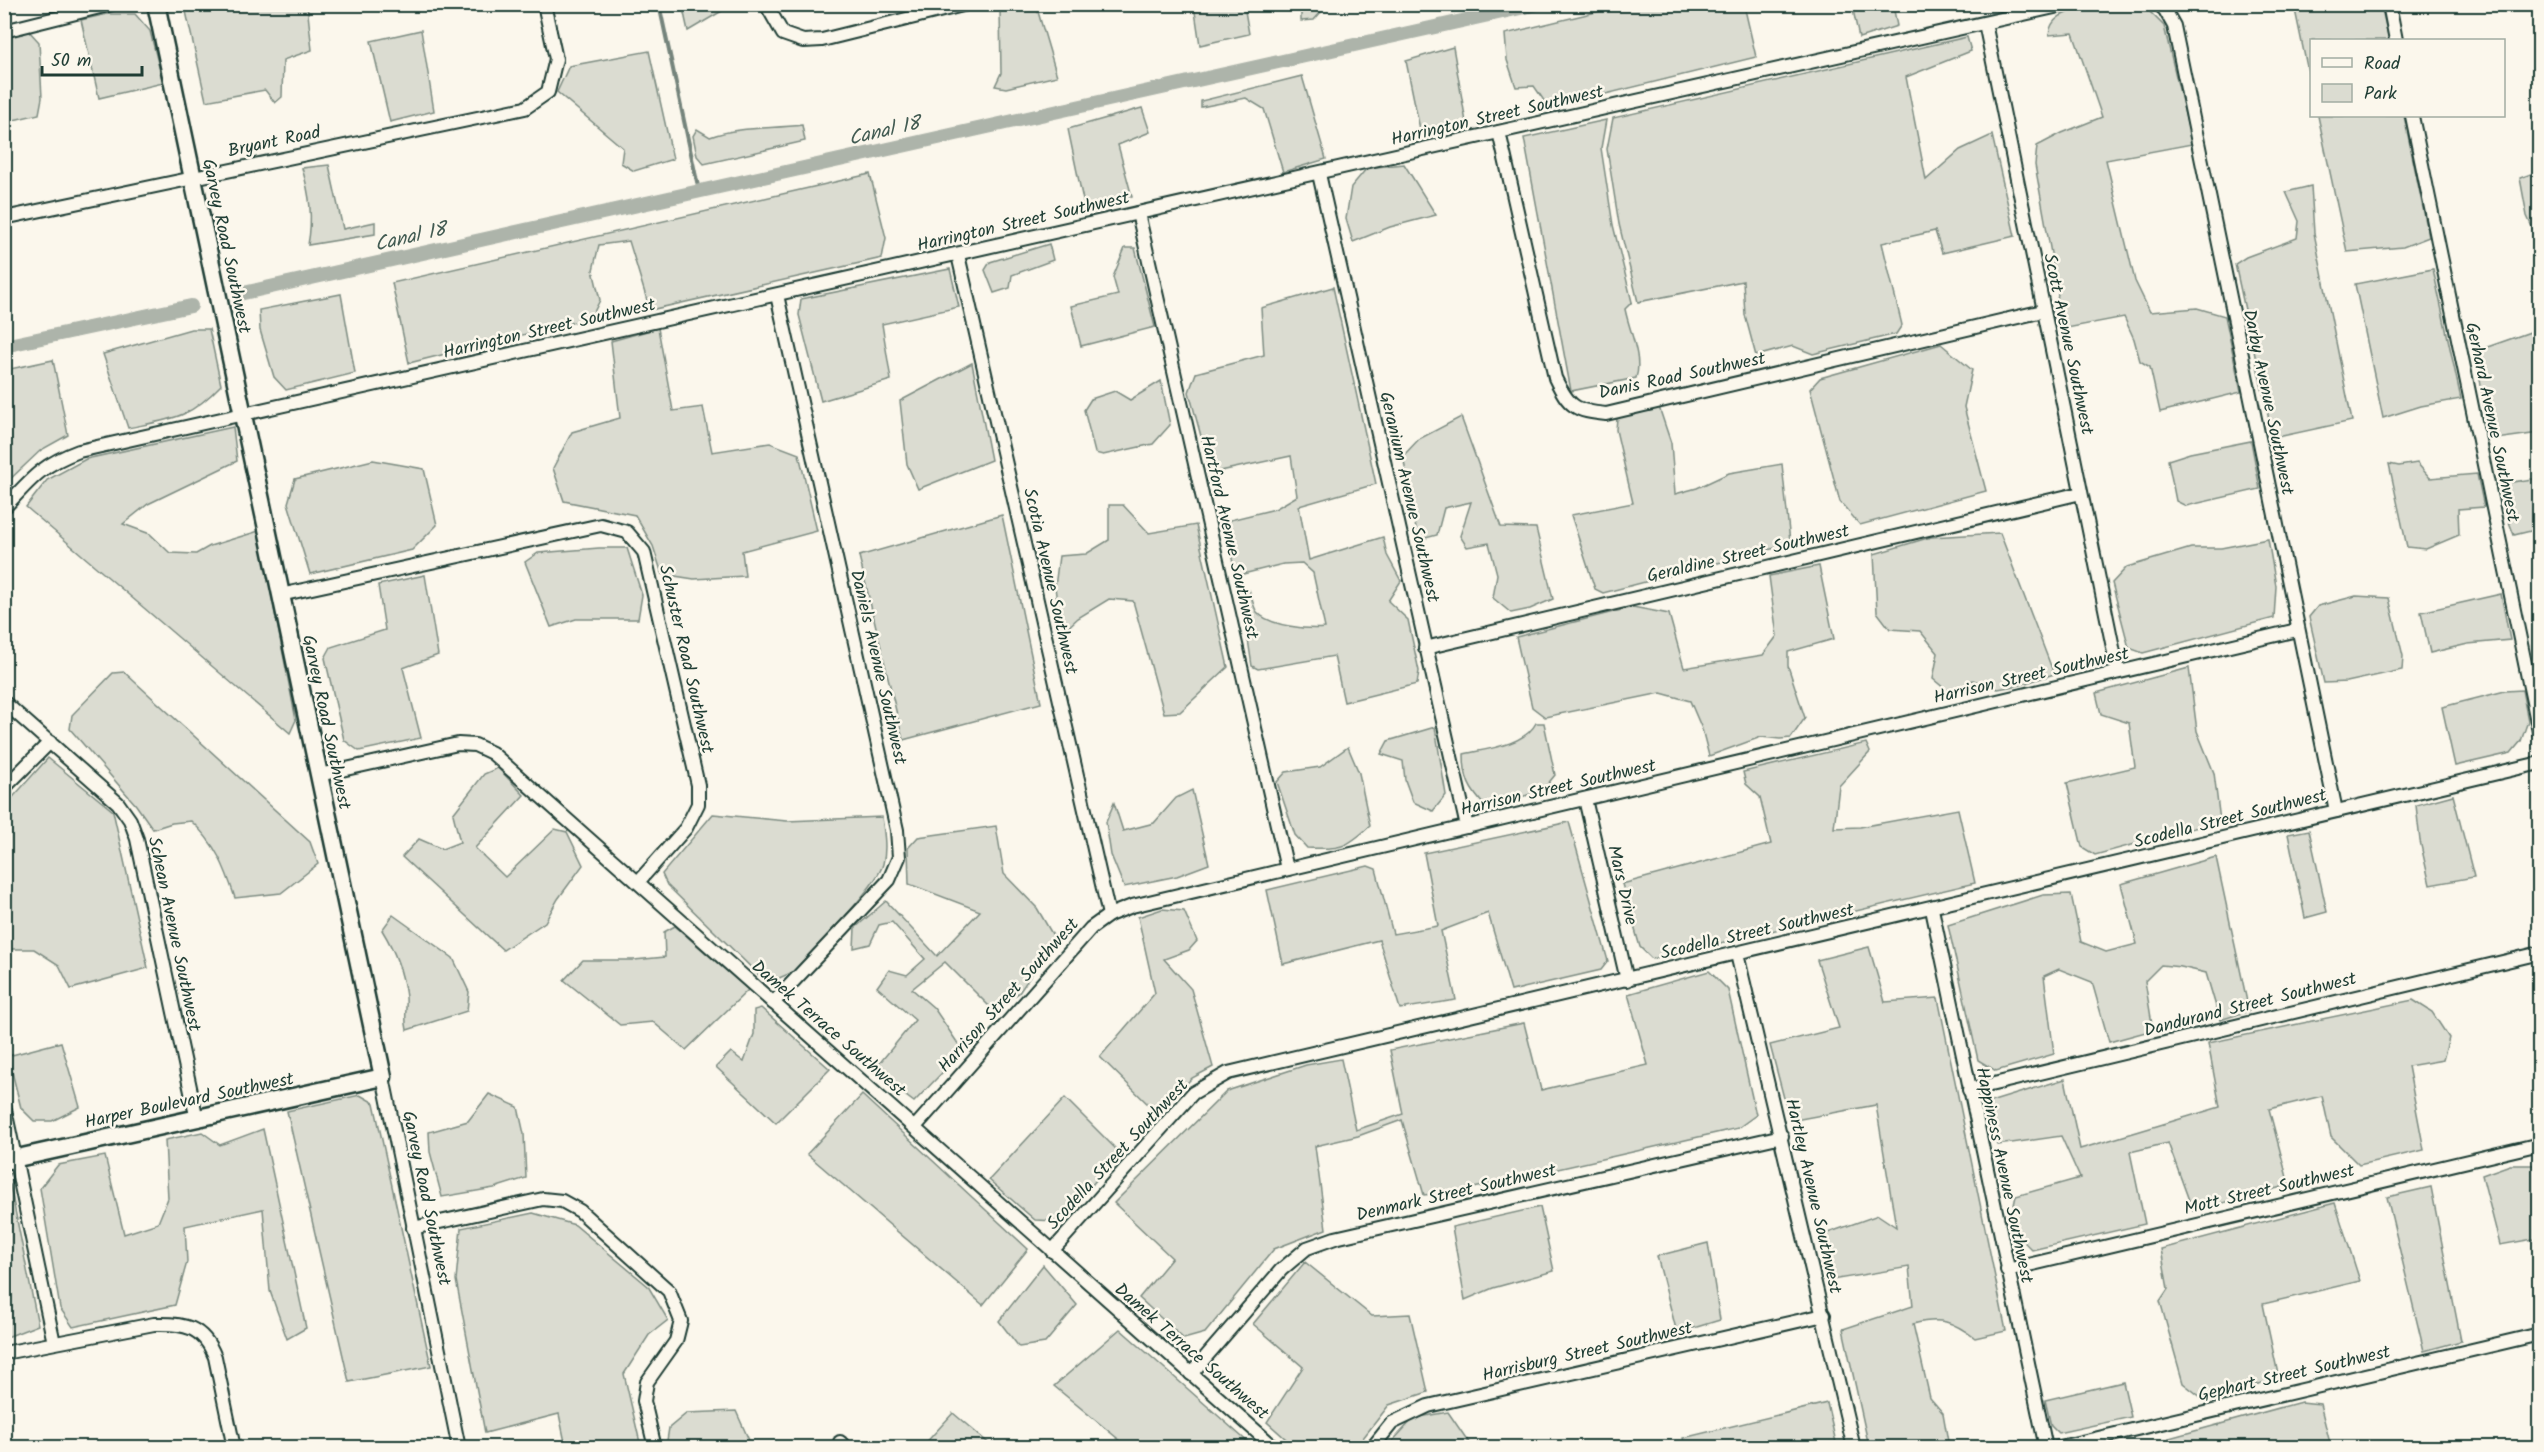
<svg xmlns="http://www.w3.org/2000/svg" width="2544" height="1452" font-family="Kalam,sans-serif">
<rect width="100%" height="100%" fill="#fbf7ec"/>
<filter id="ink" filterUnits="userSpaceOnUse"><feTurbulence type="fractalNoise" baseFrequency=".0167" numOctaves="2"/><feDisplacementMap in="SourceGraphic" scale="12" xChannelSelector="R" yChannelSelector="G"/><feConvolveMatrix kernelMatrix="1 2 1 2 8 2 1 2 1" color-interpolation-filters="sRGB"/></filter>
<g filter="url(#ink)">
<g fill="#dbdcd1" stroke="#7d8c82" stroke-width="1.5">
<path d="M682,4H732V5L688,31Z"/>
<path d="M1017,4L1036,5L1057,76L1006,88L995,86L1001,73L1000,8Z"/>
<path d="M1629,4L1744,5L1756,57L1549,108L1534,86L1516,87L1507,60L1505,34Z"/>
<path d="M187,5H307L312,50L283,60L282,97L275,103L265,90L206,101L185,7Z"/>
<path d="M1194,5H1244L1249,34L1200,45Z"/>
<path d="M1301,5H1320L1321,12L1314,20L1301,21Z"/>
<path d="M1852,5H1893L1897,26L1859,38Z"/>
<path d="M2089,5H2143L2164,26L2192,144L2106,160L2135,281L2150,312L2197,308L2225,316L2241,392L2160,412L2150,367L2140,361L2134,339L2124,317L2062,329L2056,316L2058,292L2035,165L2037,146L2062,133L2102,117L2073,33L2049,35C2050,14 2073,11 2089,5Z"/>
<path d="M2294,5H2381L2389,40H2312L2311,86Z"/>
<path d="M107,14H135L150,31L163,83L99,98L81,20Z"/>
<path d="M421,30L434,111L390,122L371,41Z"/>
<path d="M29,31L39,42L42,98L39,114L5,122L4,36Z"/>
<path d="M1967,37L1971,51L1906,77L1926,180L1960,150L1992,135L2015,236L1942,253L1935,231L1882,243L1902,325L1896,334L1813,354L1793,346L1756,356L1745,315L1743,281L1638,302L1619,224L1607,149L1613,118Z"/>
<path d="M1453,47L1466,122L1421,134L1406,61Z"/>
<path d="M649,51L673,159L634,171L621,163L623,148L557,92L569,66Z"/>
<path d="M1302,76L1326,159L1283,172L1264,109L1246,98L1201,107V101Z"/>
<path d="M1142,108L1150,132L1118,145L1132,197L1085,210L1068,129Z"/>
<path d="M2318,116H2404L2429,237L2403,247L2347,252Z"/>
<path d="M1606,120L1601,148L1613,225L1632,302L1625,309C1629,330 1643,358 1636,378L1571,391L1524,138Z"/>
<path d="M802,125L805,141L704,164L697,156L693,136L697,129L710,137C739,126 771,129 802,125Z"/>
<path d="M1404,164L1436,215L1390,227L1353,242L1346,219L1351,187L1367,168Z"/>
<path d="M329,165L343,229L375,222V234L308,245C313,218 310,195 302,168Z"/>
<path d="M2539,171L2540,240H2538L2527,216L2520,178Z"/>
<path d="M870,174L886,238L882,258L650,310L629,241L599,245L593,270L600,300L591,318L409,363L392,283Z"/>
<path d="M2311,186L2314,233L2352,421L2273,438L2235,264L2246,257L2297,238L2299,221L2286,192Z"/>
<path d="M1049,244L1053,260L1012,275L1010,288L994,293L985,270L990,262Z"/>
<path d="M1125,248H1135L1155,327L1081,346L1071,306L1118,295L1113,277Z"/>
<path d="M950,269L959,307L882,324L891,380L821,401L799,315L801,299Z"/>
<path d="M2433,269L2461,399L2421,406L2383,418L2355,284Z"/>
<path d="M1333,287L1376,484L1299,506L1309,560L1383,537L1387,555L1401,581L1388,601L1408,620L1419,671L1417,684L1344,702L1334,656L1258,669L1252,666L1241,592L1249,590C1252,596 1253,607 1257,612C1269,626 1308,630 1325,628L1313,573L1302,563L1283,564L1235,576L1226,521L1275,509L1297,496L1291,456L1211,473L1189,392L1196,373L1264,355L1261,308Z"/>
<path d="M341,294L355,373L286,390L274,377L260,330L259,310Z"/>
<path d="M2539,323V433L2489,440L2476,351L2533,331Z"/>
<path d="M658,328L673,411L703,407L712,452L770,443L799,454L817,531L742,551L745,576L694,579L662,574L653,546L635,515L564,501L553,468L572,432L620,418L611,341Z"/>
<path d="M191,329H209L221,385C189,419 172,419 128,428L103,354Z"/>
<path d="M1941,344L1972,370L1964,407L1986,491L1860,525L1840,502L1810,389L1820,378Z"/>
<path d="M53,360L68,435L41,450L5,484V370Z"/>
<path d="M972,363L991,460L918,489L907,464L900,401Z"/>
<path d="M1161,381L1170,425L1153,444L1103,455L1095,453L1084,410L1091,399L1115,391L1130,400Z"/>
<path d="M1659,407L1671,443L1675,494L1697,488L1729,473L1782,464L1790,542L1779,547L1603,593L1595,589L1571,515L1633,503L1616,430L1617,418Z"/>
<path d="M1461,417L1501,527L1536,528L1553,599L1530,609L1511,613L1493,598L1497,574L1489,543L1467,547L1460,536L1471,502L1444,508L1437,535L1418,540L1403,456L1419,439Z"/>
<path d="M233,427L237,461L148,504L123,524L150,534L170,553L196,554L210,546L259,531L296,720L290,733L26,507L47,480L86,459Z"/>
<path d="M2251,441L2260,489L2186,506L2176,501L2168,460L2190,453Z"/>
<path d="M373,460L424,469L437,525L412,550L310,574L288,503L295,479Z"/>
<path d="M2417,463L2430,478L2477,474L2484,507L2458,509L2459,535L2426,549L2407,547L2389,464L2399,466Z"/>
<path d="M2539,478V529L2514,535L2501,501L2506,483Z"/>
<path d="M1109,505H1123L1149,533L1196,525L1228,667L1180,712L1164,713L1133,601L1109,599L1078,618L1061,634L1055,587L1059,556L1086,554L1109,540Z"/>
<path d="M1002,515L1041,703L903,740L859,556Z"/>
<path d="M2000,533L2054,674L2020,685L1998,689L1973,680L1950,693L1933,679L1938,653L1920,631L1890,629L1877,612L1874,554L1931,537Z"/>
<path d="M2268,539L2276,586L2274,618L2143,653L2129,648L2112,583L2127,567L2191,548H2221Z"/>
<path d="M599,548H627L642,595L638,619H576L551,627L525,562L538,553Z"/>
<path d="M1819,566L1834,639L1788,652V666L1805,718L1791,738L1780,739L1761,737L1709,756L1702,729L1690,701L1661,693L1545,717L1532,707L1516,637L1633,607L1669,614L1684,668L1763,655L1777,636L1769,576Z"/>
<path d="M425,575L438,655L403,668L421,738L359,751L344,740L325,658L331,647L385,630L378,585Z"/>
<path d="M2501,594L2510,640L2468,644L2430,653L2421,612Z"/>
<path d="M2356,596L2389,598L2403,656L2402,670L2347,682L2324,683L2309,617L2318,606Z"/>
<path d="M2189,668L2197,731L2214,773L2220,821L2095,855L2082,847L2067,783L2135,767L2129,723L2101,714L2096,693Z"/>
<path d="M124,672L310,842L318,864L281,893L235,898C225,867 216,844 191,821L172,823L153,829L136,805L70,729L72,715L113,673Z"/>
<path d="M2522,690L2528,721L2521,741L2511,753L2455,766L2442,707L2505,691Z"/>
<path d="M1536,723H1544L1555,775L1542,791L1486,807C1469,789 1464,779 1464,754C1487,749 1525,745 1536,723Z"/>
<path d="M1435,727L1446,795L1433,811L1413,802L1405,780L1403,761L1381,754L1388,741Z"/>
<path d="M1866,743L1870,752L1839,786L1834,828L1860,827L1958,809L1975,883L1652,959L1640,947L1622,884L1771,844L1760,797L1746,784L1743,772Z"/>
<path d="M1348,747L1359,773L1370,826C1345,849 1341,849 1307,848L1295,835L1277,782L1286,772L1320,767Z"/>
<path d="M48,758L113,811L148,968L71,989L59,965L34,949H5V806Z"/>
<path d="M498,768L524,795L475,848L505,877L555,829L567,832L583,865L558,899L545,922L503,950L402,857L419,839L442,849L460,842L453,814L484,774Z"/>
<path d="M1192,790L1209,864L1177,876L1124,887L1111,855L1106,822L1114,803L1123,831L1154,823L1176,798Z"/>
<path d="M2453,795L2474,877L2430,885L2420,841L2416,805Z"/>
<path d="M713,814L787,821L882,817C884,832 887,849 883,864C877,887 812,951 793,972L777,979L762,978L667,885L662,874Z"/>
<path d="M1569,822L1608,961L1601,970L1511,991L1488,913L1441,931L1456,1000L1400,1009L1379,940L1283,964L1267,890L1368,866L1376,869L1393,934L1438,926L1424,853Z"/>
<path d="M996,826L1004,874L1037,908L1055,939L1019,993L992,1009L945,962L912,989L934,1008L963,1051L914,1102L873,1071L915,1020L877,987L889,970L907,975L925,959L892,922L879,925L870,944L854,948L855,928L886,901L937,956L980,911L909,884L908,848L918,837Z"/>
<path d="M2309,830L2327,912L2305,918L2288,834Z"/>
<path d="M2216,857L2249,1011L2220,1020L2206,973L2181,967L2161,965L2145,981L2153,1030L2109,1042L2092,982L2059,969L2044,976L2054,1054L1996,1071L1978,1060L1948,925L2043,895L2071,894L2081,942L2106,952L2137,944L2121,884Z"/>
<path d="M1162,909L1184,911L1197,941L1189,950L1164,959L1191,989L1213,1067L1192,1078L1157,1113L1100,1057L1155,993L1138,917Z"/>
<path d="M393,915L453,958L469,992L467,1011L407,1030C404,1018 407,1008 406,997C403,972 395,951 382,930Z"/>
<path d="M675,926L748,990L686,1050L653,1022L620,1025L564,980L583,960H634L665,957L664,932Z"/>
<path d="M1869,947L1885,1002L1938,998L2006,1331L1975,1338C1952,1321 1941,1317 1913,1324L1930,1398L1943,1413L1949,1447H1869L1843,1329L1913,1306L1909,1267L1832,1280L1822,1235L1878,1215L1896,1227L1876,1105L1790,1121L1770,1045L1839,1028L1817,960Z"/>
<path d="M1709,971L1728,990L1756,1115L1738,1128L1465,1190L1424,1195L1402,1120L1358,1136L1315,1146L1326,1229L1274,1249L1205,1333L1184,1339L1139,1298L1172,1258L1114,1203L1227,1091L1306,1065L1341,1059L1356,1130L1403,1114L1390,1050L1524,1023L1541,1090L1648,1065L1628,994Z"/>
<path d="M2413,1000L2432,1012L2449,1038L2443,1060L2408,1066L2424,1150L2359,1165L2331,1137L2322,1096L2269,1109L2289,1185L2193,1211L2168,1143L2130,1152L2145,1224L2032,1250C2012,1231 2009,1224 2016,1196L2080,1178L2061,1136L1998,1145L1988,1126L1987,1103L2065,1079L2080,1149L2220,1107L2208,1043Z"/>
<path d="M761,1008L830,1069L776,1123L716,1067L731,1052L744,1062L754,1034V1010Z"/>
<path d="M61,1042L80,1107L52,1121H34L21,1108L8,1056Z"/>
<path d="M489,1094L518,1107L524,1134L526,1178L494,1188L442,1197L430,1152L429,1132L468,1121Z"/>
<path d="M360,1095L374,1103L431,1366L349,1382L287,1111Z"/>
<path d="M862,1095L1028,1249L983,1305L807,1154Z"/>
<path d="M1065,1098L1119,1152L1065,1218L1057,1221L1035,1220L989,1180Z"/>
<path d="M263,1129L306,1328L287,1339L270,1291L263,1209L185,1226L187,1262L175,1305L73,1327L60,1308L40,1188L58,1165L105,1156L124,1234L158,1223L168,1198L165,1140L202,1132L220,1145Z"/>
<path d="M2510,1165H2539V1245L2533,1239L2500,1245L2482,1175Z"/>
<path d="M4,1184L10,1185L38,1325L7,1337H4Z"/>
<path d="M2431,1187L2461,1341L2424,1351L2387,1197Z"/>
<path d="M2335,1203L2360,1281L2263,1304L2279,1379L2202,1398L2183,1383L2160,1301L2168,1289L2161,1249Z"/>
<path d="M1540,1207L1554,1271L1493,1288L1465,1300L1452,1227Z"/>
<path d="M533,1213L575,1225L648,1286L668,1320L649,1335L624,1374L641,1447H566L559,1414L485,1433L456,1280L461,1228Z"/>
<path d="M1708,1243L1720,1320L1677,1333L1657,1256Z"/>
<path d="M1305,1262L1372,1316L1410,1314L1428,1392L1389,1405L1356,1447H1295L1267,1422L1303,1367L1253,1324Z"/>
<path d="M1043,1265L1077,1305L1045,1343L1019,1347L999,1321Z"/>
<path d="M1120,1329L1250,1444L1247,1447H1128L1054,1386Z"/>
<path d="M2123,1382L2131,1417L2058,1433L2051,1426L2045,1400Z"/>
<path d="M2301,1402L2320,1404L2331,1447H2171L2169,1438Z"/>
<path d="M1827,1403L1837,1447H1685L1683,1438Z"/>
<path d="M736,1411L752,1447H666L669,1428L687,1413Z"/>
<path d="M1448,1412L1472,1447L1386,1448L1414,1418Z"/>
<path d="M953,1413L993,1447H922Z"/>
</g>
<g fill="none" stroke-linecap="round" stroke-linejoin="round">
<path stroke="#74847b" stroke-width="4" d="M659,4L699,191"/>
<g stroke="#adb4aa" stroke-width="14">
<path d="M239,294L1538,4"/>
<path d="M4,346L191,306"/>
</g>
<g stroke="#1f3d34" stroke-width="16">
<g id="street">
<path d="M766,4L783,34L803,41L822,40L967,4"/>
<path d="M2158,4L2165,10L2174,26L2336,811"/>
<path d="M2389,4L2396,40"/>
<path d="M1985,23L2118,672"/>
<path d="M4,31L112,4"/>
<path d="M2412,116L2540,736"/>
<path d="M1499,132L1555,378C1569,407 1575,411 1606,414L2043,311"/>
<path d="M1319,174L1467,827"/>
<path d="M1138,213L1287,869"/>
<path d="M4,218L525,108L548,92L556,59L544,4"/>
<path d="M958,255L1109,915"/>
<path d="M4,508C31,479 41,465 79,451L2068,4"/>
<path d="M280,595L601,525L627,532L644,552L698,785V804L686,828L638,882"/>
<path d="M1425,648L2081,493"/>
<path d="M4,702L118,803L130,820L137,839L197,1120"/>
<path d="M319,775L458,744L475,745L492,753L1275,1448"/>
<path d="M4,788L50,742"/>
<path d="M1585,799L1627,980"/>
<path d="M1932,909L2046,1448"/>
<path d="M1737,954L1854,1448"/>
<path d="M773,1003L889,880L899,857L897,830L777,295"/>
<path d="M383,1077L459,1448"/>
<path d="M1969,1090L2540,953"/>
<path d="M4,1105L54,1343"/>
<path d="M915,1127L1091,928L1109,915L1132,906L2297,630"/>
<path d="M413,1228L543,1199L562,1201L580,1211L669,1291L681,1321L676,1341L647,1382L644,1401L655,1448"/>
<path d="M1052,1251L1193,1093L1228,1073L2540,763"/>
<path d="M2007,1270L2540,1144"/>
<path d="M4,1353L154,1324C184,1323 203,1326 215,1357L234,1448"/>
<path d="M1191,1374L1281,1270L1307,1248L1335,1238L1782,1136"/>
<path d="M840,1442L846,1448"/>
<path d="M1372,1448L1392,1423L1428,1406L1824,1315"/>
<path d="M2056,1448L2540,1334"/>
</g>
</g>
<g stroke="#1f3d34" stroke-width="21">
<path id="secondary" d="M4,1161L383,1077L156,4"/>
</g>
<use href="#street" stroke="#fbf7ec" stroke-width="12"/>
<use href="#secondary" stroke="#fbf7ec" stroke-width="16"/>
</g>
</g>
<g text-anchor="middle" stroke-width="5" stroke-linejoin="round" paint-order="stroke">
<g font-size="18" fill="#1f3d34" stroke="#fbf7ec">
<text transform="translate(1497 115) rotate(-13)" y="6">Harrington Street Southwest</text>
<text transform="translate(274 141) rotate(-12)" y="6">Bryant Road</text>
<text transform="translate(1023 221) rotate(-13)" y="6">Harrington Street Southwest</text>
<text transform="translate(227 246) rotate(78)" y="6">Garvey Road Southwest</text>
<text transform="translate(549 328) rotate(-13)" y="6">Harrington Street Southwest</text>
<text transform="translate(2069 344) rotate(78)" y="6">Scott Avenue Southwest</text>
<text transform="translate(1682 375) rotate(-12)" y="6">Danis Road Southwest</text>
<text transform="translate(2269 402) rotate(78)" y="6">Darby Avenue Southwest</text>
<text transform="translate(2493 422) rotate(78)" y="6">Gerhard Avenue Southwest</text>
<text transform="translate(1410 497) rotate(77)" y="6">Geranium Avenue Southwest</text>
<text transform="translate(1230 537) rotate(77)" y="6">Hartford Avenue Southwest</text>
<text transform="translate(1748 553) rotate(-13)" y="6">Geraldine Street Southwest</text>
<text transform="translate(1051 581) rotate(77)" y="6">Scotia Avenue Southwest</text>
<text transform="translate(687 659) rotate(77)" y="6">Schuster Road Southwest</text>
<text transform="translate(879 667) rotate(77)" y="6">Daniels Avenue Southwest</text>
<text transform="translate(2031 675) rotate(-13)" y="6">Harrison Street Southwest</text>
<text transform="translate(327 722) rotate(78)" y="6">Garvey Road Southwest</text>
<text transform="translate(1558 787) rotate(-13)" y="6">Harrison Street Southwest</text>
<text transform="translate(2230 818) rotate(-14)" y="6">Scodella Street Southwest</text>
<text transform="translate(1623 885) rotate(77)" y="6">Mars Drive</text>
<text transform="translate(1757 931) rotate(-13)" y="6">Scodella Street Southwest</text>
<text transform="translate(175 934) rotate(78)" y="6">Schean Avenue Southwest</text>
<text transform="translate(1008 995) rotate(-48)" y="6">Harrison Street Southwest</text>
<text transform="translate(2250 1004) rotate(-14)" y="6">Dandurand Street Southwest</text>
<text transform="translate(829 1028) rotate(41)" y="6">Damek Terrace Southwest</text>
<text transform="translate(189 1100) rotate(-12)" y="6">Harper Boulevard Southwest</text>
<text transform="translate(1117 1154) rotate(-47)" y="6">Scodella Street Southwest</text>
<text transform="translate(2005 1175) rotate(78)" y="6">Happiness Avenue Southwest</text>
<text transform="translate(2269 1189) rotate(-13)" y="6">Mott Street Southwest</text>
<text transform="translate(1456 1192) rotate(-13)" y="6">Denmark Street Southwest</text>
<text transform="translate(1814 1196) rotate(77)" y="6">Hartley Avenue Southwest</text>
<text transform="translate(427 1198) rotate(78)" y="6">Garvey Road Southwest</text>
<text transform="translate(1192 1351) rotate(41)" y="6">Damek Terrace Southwest</text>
<text transform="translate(1587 1351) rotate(-13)" y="6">Harrisburg Street Southwest</text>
<text transform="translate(2294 1373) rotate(-13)" y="6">Gephart Street Southwest</text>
</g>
<g font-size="20" font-style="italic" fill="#425b52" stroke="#fbf7ec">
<text transform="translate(884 130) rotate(-13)" y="7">Canal 18</text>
<text transform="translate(410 236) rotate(-13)" y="7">Canal 18</text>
</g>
</g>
<rect width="2544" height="1452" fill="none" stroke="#fbf7ec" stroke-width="24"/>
<rect x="12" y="12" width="2520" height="1428" fill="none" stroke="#1f3d34" stroke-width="2" filter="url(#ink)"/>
<rect x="2310" y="39" width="195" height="78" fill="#fbf7ec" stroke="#a3ada2" stroke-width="1.5"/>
<rect x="2322" y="58" width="30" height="9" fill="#fbf7ec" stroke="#a3ada2" stroke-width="1.5"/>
<text x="2364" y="69" font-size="18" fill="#1f3d34">Road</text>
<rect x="2322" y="84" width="30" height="18" fill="#dbdcd1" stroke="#a3ada2" stroke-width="1.5"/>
<text x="2364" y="99" font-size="18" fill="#1f3d34">Park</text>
<path d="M42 66v9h100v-9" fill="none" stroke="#1f3d34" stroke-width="3"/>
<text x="51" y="66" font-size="18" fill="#1f3d34" stroke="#fbf7ec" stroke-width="4.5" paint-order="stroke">50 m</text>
</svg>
